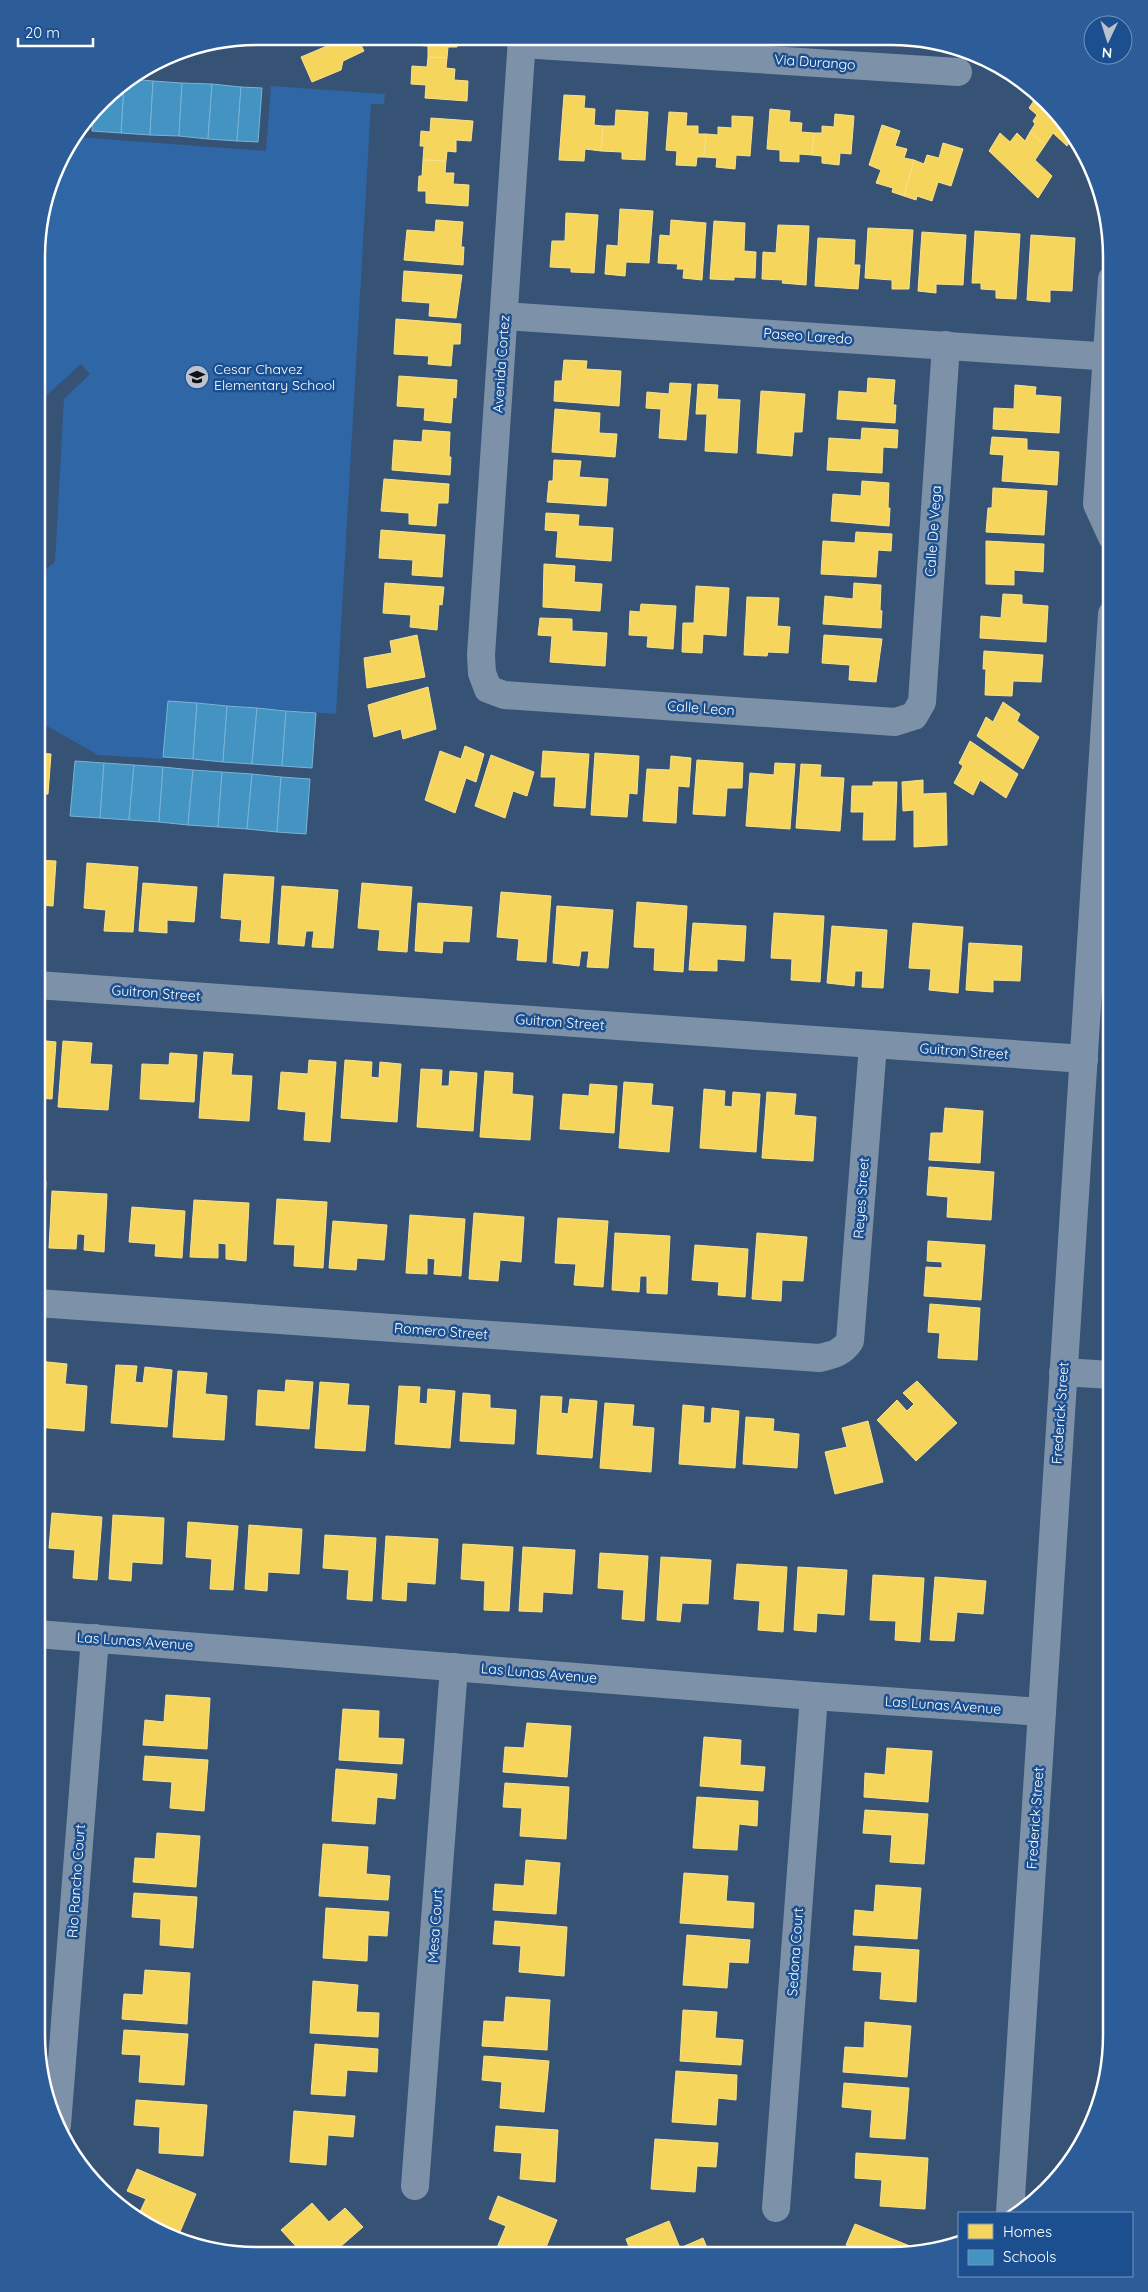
<svg xmlns="http://www.w3.org/2000/svg" width="1148" height="2292" font-family="Quicksand,sans-serif">
<rect width="100%" height="100%" fill="#365274"/>
<path fill="#2f66a5" d="M271,86L385,94L384,104H371L336,714L168,701L163,759L98,755L38,721V576L55,562L64,399L90,374L81,364L38,403V228L59,159L76,137L266,151Z"/>
<g fill="#f6d55c" stroke="#f9e28d">
<path d="M323,37H357L364,51L343,61L341,70L312,82L301,57L327,46Z"/>
<path d="M414,37H457V47H448L447,58L428,57V46L414,45Z"/>
<path d="M428,57L447,58L446,68L455,69L454,80L468,81L467,101L425,98L426,85L411,84L412,66L427,67Z"/>
<path d="M1039,93L1075,134L1067,146L1053,133L1045,145L1030,132L1035,124L1033,121L1037,115L1029,108Z"/>
<path d="M564,95L585,96L584,108L595,109L594,125L603,126L601,151L585,149L584,161L559,160Z"/>
<path d="M770,109L790,111L789,122L802,123L801,132L814,133L812,155L799,154V162L780,161V150L767,149Z"/>
<path d="M616,110L648,112L645,160L622,159V152L601,151L603,126H615Z"/>
<path d="M669,112L687,113L686,126H698V134H706L704,157H697L696,166L676,165L677,151L666,150Z"/>
<path d="M835,114L854,116L851,154L840,153L839,165L822,163V156L812,155L814,133H822V126L834,127Z"/>
<path d="M732,116L753,117L750,156L736,155L735,169L716,167L717,158L704,157L706,134L718,135V127L732,128Z"/>
<path d="M431,118L473,121L471,141L456,140V152L447,151L446,161L423,160L424,146H420L421,131L430,132Z"/>
<path d="M882,125L900,131L895,146L907,149L904,158L914,160L904,196L892,192L893,188L876,183L881,170L869,165Z"/>
<path d="M1030,132L1045,145L1035,160L1052,176L1038,198L989,151L1000,133L1010,142L1017,133L1025,141Z"/>
<path d="M943,143L963,149L951,186L938,182L932,201L917,196L916,200L904,196L914,160L924,164L927,155L939,158Z"/>
<path d="M423,160L446,161L445,173H454L453,184L469,185L468,206L426,203V191H418L419,176H422Z"/>
<path d="M620,209L653,211L649,263L626,262L625,276L605,274L607,245L618,246Z"/>
<path d="M566,213L598,215L594,273L571,272V268L550,267L552,241H565Z"/>
<path d="M436,220L463,222L461,247H464L463,265L404,260L407,230L435,232Z"/>
<path d="M671,220L706,223L702,280L683,278L684,269H677L678,264L658,263L660,235L670,236Z"/>
<path d="M714,221L745,223L744,251L756,252L755,278L734,277V280L710,279Z"/>
<path d="M778,225L809,226L806,285L782,283L783,280L762,279L763,252L776,253Z"/>
<path d="M868,228L913,230L909,289H892V280L865,278Z"/>
<path d="M975,231L1020,234L1016,299L996,298V290L981,289V283H972Z"/>
<path d="M922,232L966,235L963,285L936,284V293L918,291Z"/>
<path d="M1031,235L1075,238L1072,291L1050,290V302L1027,300Z"/>
<path d="M818,238L855,240L854,265H860L858,289L815,286Z"/>
<path d="M404,271L462,275L456,318L429,316L430,303L402,301Z"/>
<path d="M396,319L461,324L460,344H453L451,366L428,364L429,356L394,354Z"/>
<path d="M564,360L587,361L586,369L621,371L619,406L554,401L555,381H562Z"/>
<path d="M399,376L457,380L456,398L453,397L451,423L424,420L425,408L397,406Z"/>
<path d="M868,378L895,380L893,405H896L895,423L837,419L839,391L867,393Z"/>
<path d="M670,383L691,384L686,440L659,438L661,409L646,408L647,392L669,394Z"/>
<path d="M698,384L718,385L717,399L740,400L737,453L705,451L707,414H696Z"/>
<path d="M1015,385L1036,387L1035,395L1061,397L1059,433L993,429L994,408L1014,409Z"/>
<path d="M761,391L805,394L802,432H794L792,456L757,453Z"/>
<path d="M555,409L600,413L599,433L617,434L615,457L552,452Z"/>
<path d="M862,428L898,430L897,448L883,447L882,473L827,470L829,438L861,440Z"/>
<path d="M423,430L450,432L449,457H451L450,475L392,470L394,440L422,442Z"/>
<path d="M992,437L1027,439V450L1059,452L1057,485L1002,481L1004,455L990,454Z"/>
<path d="M554,460L581,461L579,477L608,479L606,506L547,502L549,481H553Z"/>
<path d="M384,479L449,484L448,503H438L436,526L409,524V513L381,511Z"/>
<path d="M862,481L889,483L888,508H890L889,526L831,521L833,494L861,496Z"/>
<path d="M993,488L1047,491L1044,535L986,532L988,508H992Z"/>
<path d="M546,513L579,515L578,526L613,528L611,561L556,557L558,531L545,530Z"/>
<path d="M381,530L445,535L442,577L412,575L413,560L379,558Z"/>
<path d="M856,532L892,534L891,551L878,550L876,577L821,574L823,541L855,543Z"/>
<path d="M986,541L1044,544L1043,572L1014,570V585L986,584Z"/>
<path d="M544,564L575,566L574,582L602,584L600,611L543,607Z"/>
<path d="M385,583L444,587L442,605L439,604L437,630L410,627L411,615L383,613Z"/>
<path d="M854,583L881,585L880,610L882,611L881,628L823,624L825,596L853,599Z"/>
<path d="M696,586L729,588L726,636L703,634L702,653L682,652L683,623H694Z"/>
<path d="M1003,594L1022,595V604L1048,606L1046,642L980,638L981,616L1001,618Z"/>
<path d="M747,597L779,598L777,626L790,627L788,653L768,652L767,656L744,655Z"/>
<path d="M641,604L676,606L673,649L647,647L648,636L629,635L630,611L640,612Z"/>
<path d="M540,618L572,619V631L607,633L605,666L550,662L552,636L538,635Z"/>
<path d="M417,635L425,677L367,688L364,658L392,653L390,641Z"/>
<path d="M824,635L882,639L876,682L849,680L850,665L822,663Z"/>
<path d="M984,651L1043,655L1041,682L1013,681L1012,696L985,695L986,669H983Z"/>
<path d="M428,687L436,729L403,739L401,729L374,737L368,705Z"/>
<path d="M1003,702L1020,714L1017,721L1039,737L1023,769L977,736L986,717L993,722Z"/>
<path d="M970,741L1018,774L1006,798L980,780L973,795L954,783L963,766L959,763Z"/>
<path d="M465,746L484,754L476,782L466,778L455,813L425,800L440,751L461,759Z"/>
<path d="M543,751L589,754L585,808L554,806L556,777H541Z"/>
<path d="M38,753L51,754L48,794H38Z"/>
<path d="M595,753L639,756L637,794L629,793L627,817L591,815Z"/>
<path d="M491,755L534,772L527,796L513,791L505,818L475,806Z"/>
<path d="M671,756L691,758L689,787L678,786L676,823L643,821L647,769L670,770Z"/>
<path d="M697,760L743,763L742,788H727L725,816L693,814Z"/>
<path d="M775,763L795,764L790,829L746,826L750,773L774,775Z"/>
<path d="M801,764L821,765L820,777L844,778L840,831L796,828Z"/>
<path d="M923,780V794L946,793L947,845L914,847V810L903,811L902,782Z"/>
<path d="M873,782H897L895,840H863L864,812H851L852,786H873Z"/>
<path d="M37,860L56,861L53,906L37,905Z"/>
<path d="M87,863L138,867L133,932L104,931L106,910L84,908Z"/>
<path d="M224,874L274,877L269,943L240,941L242,920L221,918Z"/>
<path d="M143,883L197,887L194,922L167,920V933L139,931Z"/>
<path d="M362,883L412,887L407,952L378,950L380,930L358,928Z"/>
<path d="M282,886L338,890L333,948L312,947L314,931H306L304,946L278,944Z"/>
<path d="M501,892L551,896L546,962L517,960L519,939L497,937Z"/>
<path d="M637,902L687,906L683,972L654,970L655,948L634,947Z"/>
<path d="M418,903L472,907L469,942L443,941L442,953L415,951Z"/>
<path d="M557,906L613,910L608,968L587,967L589,951H581L579,966L553,963Z"/>
<path d="M774,913L824,916L820,982L791,980L792,959L771,958Z"/>
<path d="M693,923L746,926L744,961L717,959V971L689,970Z"/>
<path d="M913,923L963,927L958,993L929,990L931,969L909,968Z"/>
<path d="M832,926L887,930L883,988L862,987L863,971H855L854,986L827,983Z"/>
<path d="M969,943L1022,946L1020,981L993,980V992L966,990Z"/>
<path d="M37,1040L56,1042L52,1099L37,1098Z"/>
<path d="M63,1041L92,1043L90,1064L112,1065L108,1110L58,1107Z"/>
<path d="M204,1052L233,1054L231,1075L252,1076L249,1121L199,1118Z"/>
<path d="M170,1053L197,1055L194,1102L140,1099L142,1064L169,1065Z"/>
<path d="M309,1060L336,1062L330,1142L304,1140L306,1112L278,1109L281,1072L308,1074Z"/>
<path d="M345,1060L372,1062L371,1077L379,1078L380,1062L401,1064L397,1122L341,1118Z"/>
<path d="M421,1069L442,1070L441,1086H449L450,1071L477,1073L473,1131L417,1127Z"/>
<path d="M485,1071L513,1073L512,1094L533,1096L530,1140L480,1137Z"/>
<path d="M624,1082L653,1084L651,1105L673,1107L669,1152L619,1148Z"/>
<path d="M590,1084L617,1086L614,1133L560,1129L563,1094L589,1096Z"/>
<path d="M704,1089L725,1091L724,1106L732,1107L733,1092L760,1094L756,1152L700,1148Z"/>
<path d="M767,1092L796,1094L794,1115L816,1117L813,1161L762,1158Z"/>
<path d="M945,1108L983,1111L980,1163L929,1160L931,1133H943Z"/>
<path d="M929,1167L994,1172L991,1220L947,1217L948,1197L927,1195Z"/>
<path d="M37,1182H46L42,1248H37Z"/>
<path d="M52,1191L107,1194L104,1252L84,1250L85,1235L81,1234H77L76,1249L49,1248Z"/>
<path d="M277,1199L327,1202L323,1268L294,1266L295,1245L274,1244Z"/>
<path d="M194,1200L249,1203L246,1261L226,1259V1244L218,1243V1258L190,1257Z"/>
<path d="M132,1207L185,1211L182,1258L155,1256L156,1244L129,1242Z"/>
<path d="M474,1213L524,1217L521,1262L500,1260L498,1281L469,1279Z"/>
<path d="M410,1215L465,1219L461,1276L434,1274L435,1259L427,1258V1274L406,1273Z"/>
<path d="M558,1218L608,1221L603,1287L574,1285L576,1264L555,1263Z"/>
<path d="M333,1221L387,1225L384,1260L357,1258L356,1270L329,1268Z"/>
<path d="M615,1233L670,1236L667,1294L647,1293V1276H640L639,1292L612,1290Z"/>
<path d="M757,1233L807,1237L803,1281L782,1280L781,1301L752,1299Z"/>
<path d="M928,1241L985,1245L981,1300L924,1296L926,1267L942,1268V1262L927,1261Z"/>
<path d="M695,1245L748,1249L745,1297L718,1295L719,1282L692,1280Z"/>
<path d="M930,1304L980,1308L977,1360L938,1358L940,1333L928,1332Z"/>
<path d="M38,1361L67,1364L65,1384L87,1386L84,1431L37,1427Z"/>
<path d="M116,1365L137,1366L135,1382L143,1383L145,1367L172,1370L167,1427L111,1423Z"/>
<path d="M178,1371L207,1373L205,1394L227,1396L224,1440L173,1437Z"/>
<path d="M286,1380L313,1382L309,1429L256,1425L258,1390L285,1392Z"/>
<path d="M917,1381L957,1423L916,1461L877,1420L897,1400L907,1411L914,1404L903,1393Z"/>
<path d="M320,1382L349,1384L347,1405L369,1406L365,1451L315,1448Z"/>
<path d="M399,1386L420,1387L419,1403L427,1404L428,1389L455,1391L450,1448L395,1444Z"/>
<path d="M463,1393L490,1395V1408L516,1410L514,1444L460,1441Z"/>
<path d="M541,1396L562,1397L561,1413L568,1414L570,1399L597,1401L592,1458L537,1454Z"/>
<path d="M605,1403L634,1405L632,1426L654,1428L651,1472L600,1468Z"/>
<path d="M683,1405L704,1407L703,1423H711L712,1408L739,1411L735,1468L679,1464Z"/>
<path d="M746,1417L774,1419L773,1431L799,1434L797,1468L743,1464Z"/>
<path d="M868,1421L883,1482L835,1494L825,1452L847,1447L842,1428Z"/>
<path d="M52,1513L102,1517L97,1580L73,1578L75,1550L49,1548Z"/>
<path d="M113,1515L164,1518L162,1564L132,1562L131,1581L109,1579Z"/>
<path d="M188,1522L238,1526L233,1590L210,1589L212,1559L186,1557Z"/>
<path d="M249,1525L302,1529L299,1574L268,1572L267,1591L245,1589Z"/>
<path d="M325,1535L376,1538L372,1601L347,1599L349,1570L323,1568Z"/>
<path d="M386,1536L438,1539L435,1584L407,1582L406,1601L382,1599Z"/>
<path d="M463,1544L513,1547L509,1611L484,1610L485,1581L461,1579Z"/>
<path d="M523,1547L575,1550L572,1594L543,1592L542,1612L519,1611Z"/>
<path d="M600,1553L648,1556L644,1621L622,1619L624,1590L598,1588Z"/>
<path d="M661,1557L711,1560L708,1604L682,1603L680,1622L657,1620Z"/>
<path d="M737,1564L787,1567L783,1632L758,1630L760,1601L734,1599Z"/>
<path d="M798,1567L847,1570L844,1615L817,1613L816,1632L794,1630Z"/>
<path d="M873,1575L924,1578L920,1642L895,1640L896,1621L870,1620Z"/>
<path d="M935,1577L986,1581L983,1614L957,1612L954,1641L930,1640Z"/>
<path d="M166,1695L210,1698L207,1749L143,1745L145,1720L164,1722Z"/>
<path d="M343,1709L379,1711L378,1738L404,1739L402,1764L339,1760Z"/>
<path d="M37,1712L44,1713L43,1738L37,1737Z"/>
<path d="M527,1723L571,1726L567,1777L503,1772L505,1747L524,1748Z"/>
<path d="M704,1737L741,1740L740,1765L765,1767L763,1791L700,1786Z"/>
<path d="M887,1748L932,1751L928,1802L864,1797L865,1773L885,1775Z"/>
<path d="M145,1756L208,1760L204,1811L170,1808L172,1782L143,1780Z"/>
<path d="M336,1769L397,1774L395,1799L377,1797L375,1824L332,1821Z"/>
<path d="M505,1783L569,1787L566,1839L520,1836L522,1808L503,1807Z"/>
<path d="M697,1797L758,1801L757,1826L739,1824L737,1850L693,1848Z"/>
<path d="M865,1810L928,1814L924,1864L890,1862L892,1835L863,1833Z"/>
<path d="M157,1833L200,1836L196,1887L133,1882L135,1858L155,1859Z"/>
<path d="M323,1844L368,1847L366,1874L390,1876L388,1900L319,1896Z"/>
<path d="M526,1860L560,1863L556,1914L493,1910L495,1884L524,1886Z"/>
<path d="M684,1873L728,1876L726,1901L754,1903L753,1928L680,1923Z"/>
<path d="M876,1885L921,1888L917,1939L853,1935L855,1910L874,1912Z"/>
<path d="M134,1893L197,1897L193,1948L160,1945L161,1919L132,1917Z"/>
<path d="M326,1908L389,1912L387,1936L368,1935L367,1961L323,1958Z"/>
<path d="M495,1921L567,1927L564,1976L519,1972L521,1946L493,1944Z"/>
<path d="M687,1935L750,1940L748,1963L729,1962L727,1988L683,1985Z"/>
<path d="M855,1946L919,1950L916,2002L880,1999L882,1972L853,1970Z"/>
<path d="M145,1970L190,1973L187,2024L122,2019L124,1994L143,1995Z"/>
<path d="M313,1981L358,1985L356,2012L379,2013L378,2037L310,2033Z"/>
<path d="M506,1997L550,2000L547,2050L482,2046L484,2021L504,2022Z"/>
<path d="M683,2010L717,2012L715,2038L743,2040L741,2065L680,2061Z"/>
<path d="M865,2022L911,2026L907,2077L843,2072L845,2047L864,2048Z"/>
<path d="M124,2030L188,2034L184,2085L139,2082L141,2055L122,2054Z"/>
<path d="M315,2044L378,2049L377,2072L347,2070L345,2096L311,2094Z"/>
<path d="M484,2056L549,2061L544,2112L500,2108L502,2082L482,2080Z"/>
<path d="M676,2071L737,2075L736,2100L718,2098L716,2125L672,2122Z"/>
<path d="M844,2083L909,2088L905,2139L870,2137L872,2110L842,2107Z"/>
<path d="M136,2100L207,2105L203,2156L159,2153L160,2127L134,2125Z"/>
<path d="M294,2111L355,2116L353,2137L328,2135L326,2165L290,2162Z"/>
<path d="M496,2126L558,2130L555,2182L520,2179L522,2153L494,2151Z"/>
<path d="M655,2139L718,2143L716,2167L697,2166L695,2192L651,2189Z"/>
<path d="M856,2153L928,2158L925,2209L880,2206L882,2180L855,2178Z"/>
<path d="M137,2169L196,2194L177,2239L159,2233L137,2218L146,2199L127,2191Z"/>
<path d="M498,2196L557,2220L543,2255H508L496,2250L506,2226L489,2219Z"/>
<path d="M312,2203L329,2222L345,2208L363,2227L332,2254H303L281,2230Z"/>
<path d="M669,2221L680,2248L703,2238L710,2255H632L626,2239Z"/>
<path d="M855,2224L915,2248L913,2252L891,2256H865L866,2253L846,2245Z"/>
</g>
<g fill="#4393c3" stroke="#7bb3d5">
<path d="M130,79L153,81L150,135L121,133L124,83Z"/>
<path d="M153,81L182,83L179,136L150,135Z"/>
<path d="M124,83L121,133L92,131L93,115L111,91Z"/>
<path d="M182,83L212,84L208,139L179,136Z"/>
<path d="M212,84L241,87L237,141L208,139Z"/>
<path d="M241,87L262,88L258,142L237,141Z"/>
<path d="M168,701L197,703L193,759L163,757Z"/>
<path d="M197,703L227,706L223,762L193,759Z"/>
<path d="M227,706L257,708L252,764L223,762Z"/>
<path d="M257,708L286,711L282,766L252,764Z"/>
<path d="M286,711L316,713L312,768L282,766Z"/>
<path d="M75,761L104,763L100,818L70,816Z"/>
<path d="M104,763L134,765L129,820L100,818Z"/>
<path d="M134,765L163,767L159,822L129,820Z"/>
<path d="M163,767L193,770L188,825L159,822Z"/>
<path d="M193,770L222,772L218,827L188,825Z"/>
<path d="M222,772L252,774L247,829L218,827Z"/>
<path d="M252,774L281,777L277,832L247,829Z"/>
<path d="M281,777L310,779L306,834L277,832Z"/>
</g>
<g fill="none" stroke-linecap="round" stroke-linejoin="round">
<g stroke="#7d92a8" stroke-width="28">
<path d="M522,38L481,655L482,673L488,689L504,695L895,722L914,716L922,702L946,345"/>
<path d="M522,44L958,72"/>
<path d="M504,316L1112,357"/>
<path d="M1112,537L1097,504L1112,279"/>
<path d="M37,985L1084,1059"/>
<path d="M37,1303L819,1358C833,1355 842,1353 850,1341L873,1045"/>
<path d="M1063,1372L1111,1375"/>
<path d="M37,1634L814,1696L1042,1712"/>
<path d="M57,2125L95,1638"/>
<path d="M415,2186L454,1667"/>
<path d="M776,2208L814,1696"/>
<path d="M1010,2213L1112,614"/>
</g>
</g>
<defs>
<g id="school-disc" transform="scale(1.25)"><circle r="9.5" fill="#b9c2ce" stroke="#1b4f8f"/><path d="M0-5L7-2L0 1L-7-2ZM-4 1L0 2.5L4 1V4Q0 6-4 4Z" fill="#111"/></g>
</defs>
<g fill-rule="evenodd">
<use href="#school-disc" x="197" y="377"/>
</g>
<g text-anchor="middle" stroke-width="5" stroke-linejoin="round" paint-order="stroke">
<g font-size="14" fill="#fff" stroke="#1b4f8f">
<text transform="translate(815 62) rotate(4)" y="5">Via Durango</text>
<text transform="translate(808 336) rotate(4)" y="5">Paseo Laredo</text>
<text transform="translate(501 364) rotate(-86)" y="5">Avenida Cortez</text>
<text transform="translate(933 531) rotate(-86)" y="5">Calle De Vega</text>
<text transform="translate(701 708) rotate(4)" y="5">Calle Leon</text>
<text transform="translate(156 993) rotate(4)" y="5">Guitron Street</text>
<text transform="translate(560 1022) rotate(4)" y="5">Guitron Street</text>
<text transform="translate(964 1051) rotate(4)" y="5">Guitron Street</text>
<text transform="translate(861 1198) rotate(-86)" y="5">Reyes Street</text>
<text transform="translate(441 1331) rotate(4)" y="5">Romero Street</text>
<text transform="translate(1060 1413) rotate(-86)" y="5">Frederick Street</text>
<text transform="translate(135 1641) rotate(4)" y="5">Las Lunas Avenue</text>
<text transform="translate(539 1673) rotate(5)" y="5">Las Lunas Avenue</text>
<text transform="translate(943 1705) rotate(4)" y="5">Las Lunas Avenue</text>
<text transform="translate(1035 1818) rotate(-86)" y="5">Frederick Street</text>
<text transform="translate(76 1881) rotate(-86)" y="5">Rio Rancho Court</text>
<text transform="translate(435 1926) rotate(-86)" y="5">Mesa Court</text>
<text transform="translate(795 1952) rotate(-86)" y="5">Sedona Court</text>
</g>
<g font-size="14" fill="#fff" stroke="#1b4f8f" text-anchor="start">
<text x="214" y="374">Cesar Chavez<tspan x="214" dy="16">Elementary School</tspan></text>
</g>
</g>
<path d="M0 0H1148V2292H0ZM257 45H891A212 212 0 0 1 1103 257V2035A212 212 0 0 1 891 2247H257A212 212 0 0 1 45 2035V257A212 212 0 0 1 257 45Z" fill="#2d5d98" fill-rule="evenodd"/>
<path fill="none" stroke="#fff" stroke-width="2.5" d="M257 45H891A212 212 0 0 1 1103 257V2035A212 212 0 0 1 891 2247H257A212 212 0 0 1 45 2035V257A212 212 0 0 1 257 45Z"/>
<rect x="958" y="2212" width="175" height="65" fill="#1b4f8f" stroke="#7695bc"/>
<rect x="968" y="2224" width="25" height="15" fill="#f6d55c" stroke="#7695bc"/>
<text x="1003" y="2237" font-size="15" fill="#ffffff">Homes</text>
<rect x="968" y="2250" width="25" height="15" fill="#4393c3" stroke="#7695bc"/>
<text x="1003" y="2262" font-size="15" fill="#ffffff">Schools</text>
<g transform="translate(1108 40) rotate(184)"><circle r="24" fill="#1b4f8f" stroke="#7695bc"/>
<path d="M0-4L9 19L0 12L-9 19Z" fill="#b9c2ce"/>
<text y="-8" font-size="14" font-weight="bold" text-anchor="middle" fill="#ffffff">N</text>
</g>
<path d="M18 38v8h75v-8" fill="none" stroke="#ffffff" stroke-width="2.5"/>
<text x="25" y="38" font-size="15" fill="#ffffff" stroke="#1b4f8f" stroke-width="4" paint-order="stroke">20 m</text>
</svg>
